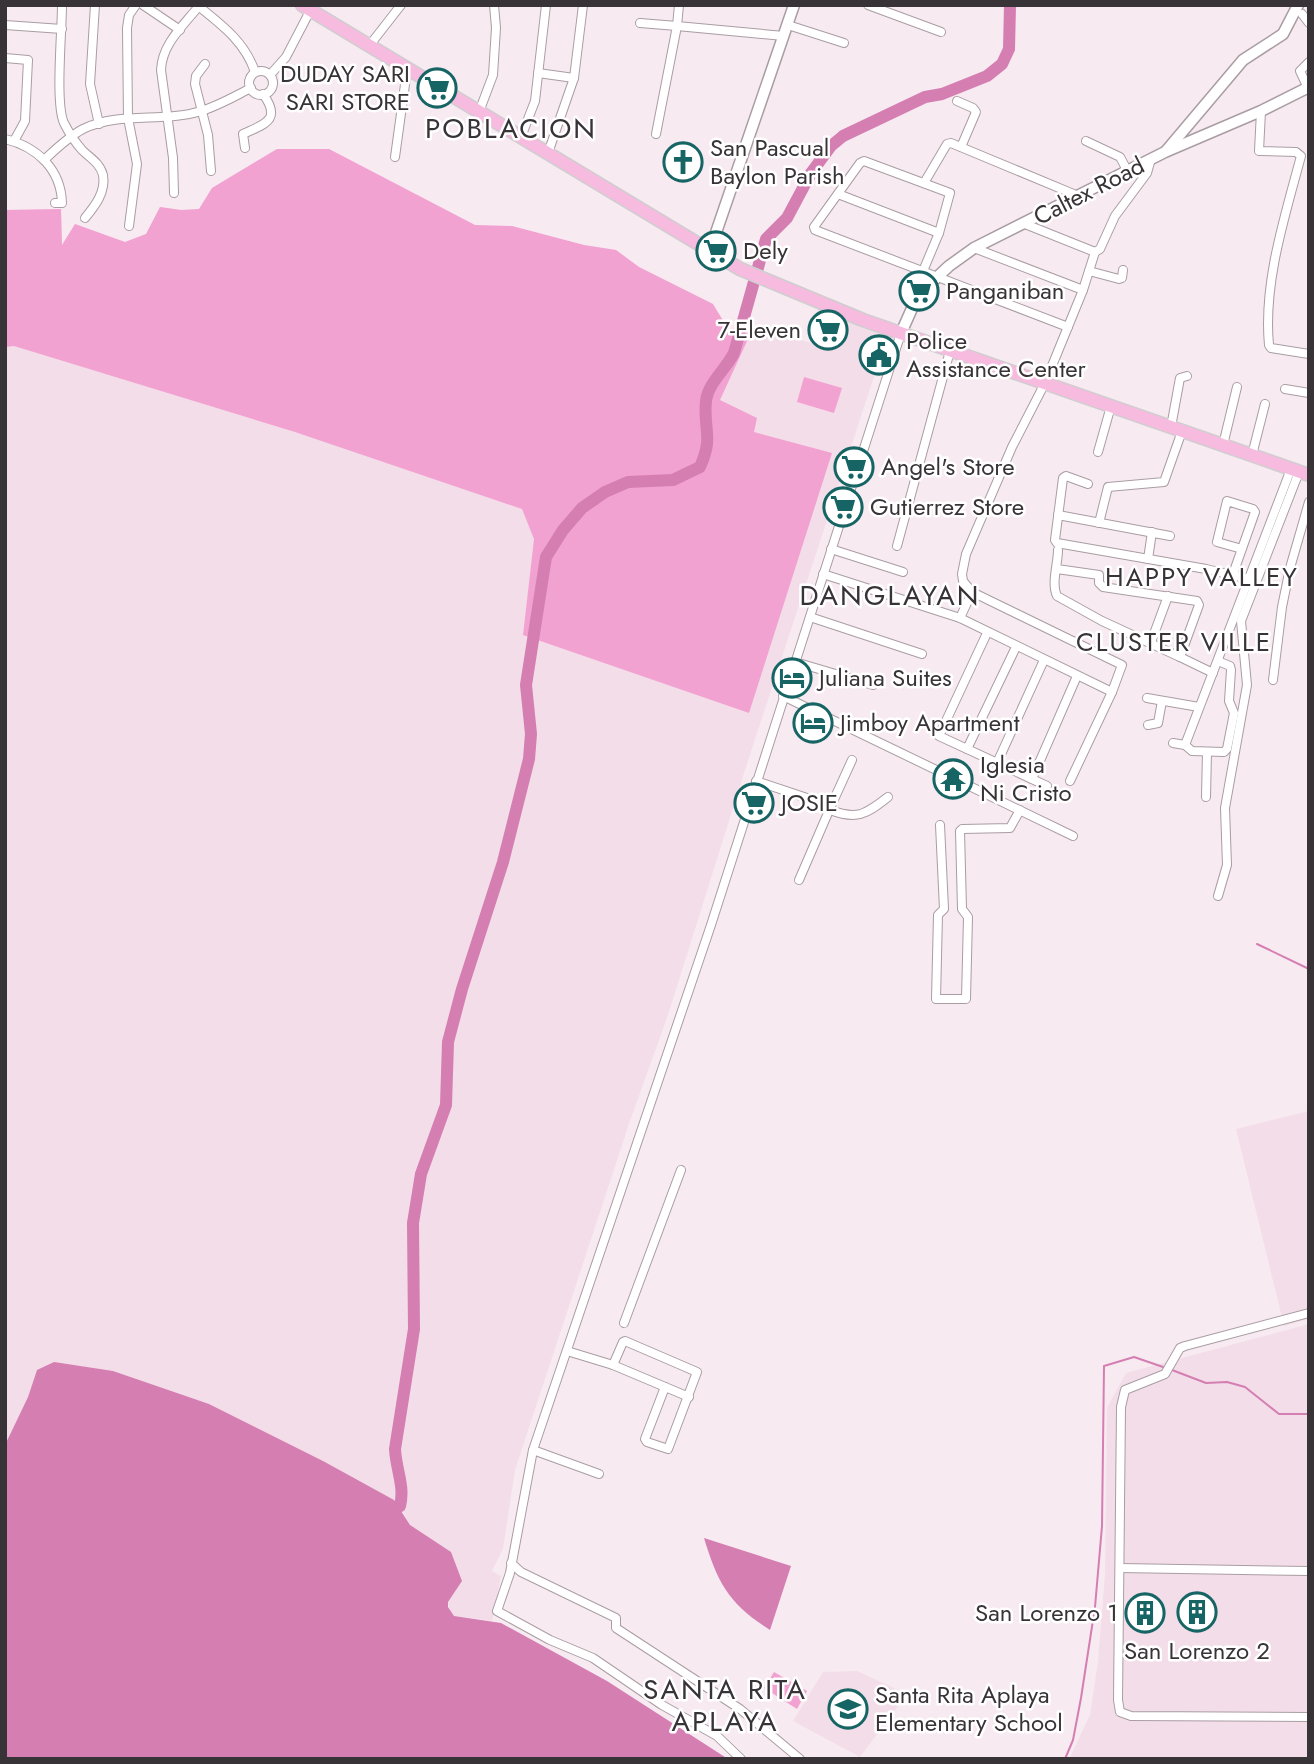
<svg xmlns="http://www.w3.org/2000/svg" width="1314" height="1764" font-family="Jost,sans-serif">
<rect width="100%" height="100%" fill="#f8eaf1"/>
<g fill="#f3dde9">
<path d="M277,149H329L475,225L512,226L584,245L616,250L639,267L713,304L728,329L753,328L812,343L818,310L888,334L744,773L668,1015L630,1121L515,1470L503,1549L492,1571L501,1576L492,1621L454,1616L450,1611L448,1602L462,1581L410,1525L400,1506L323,1461L209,1404L172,1392L37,1370L28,1397L5,1445V210L61,209L62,245L75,224L125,242L146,234L160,207L181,210L199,209L212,188Z"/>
<path d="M1309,1111V1319L1284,1326L1236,1129Z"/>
<path d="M1309,1324V1759H1069L1090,1715L1098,1662L1105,1574L1107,1408L1126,1373Z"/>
<path d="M857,1671L907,1694L860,1757L793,1721L823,1672Z"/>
</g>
<g fill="#f2a2d1">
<path d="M277,149H329L475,225L512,226L584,245L616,250L639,267L713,304L728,329L753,328L720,400L757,418L754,432L832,453L749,713L523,635L534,539L522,509L295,432L14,346L5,347V210L61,209L62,245L75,224L125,242L146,234L160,207L181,210L199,209L212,188Z"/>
<path d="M804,377L842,388L834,413L797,402Z"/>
<path d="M774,1672L807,1691L797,1709L764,1688Z"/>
</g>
<g fill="#d47eb2">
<path d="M54,1362L113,1371L209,1404L323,1461L394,1500L410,1525L451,1552L462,1581L448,1602V1607L454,1616L501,1623L607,1681L728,1759H5V1445L28,1397L37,1370Z"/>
<path d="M704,1538L791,1566L770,1630C729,1604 718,1584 704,1538Z"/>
</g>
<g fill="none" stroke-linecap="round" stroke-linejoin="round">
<g stroke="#d47eb2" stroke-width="2">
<path d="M1257,944L1309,969"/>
<path d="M1172,1370L1206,1383L1227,1382L1245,1387L1279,1414H1309"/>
<path d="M1065,1759L1073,1740L1081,1698L1095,1607L1102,1526L1104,1366L1134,1357L1166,1368"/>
</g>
<path stroke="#d47eb2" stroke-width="12" d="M400,1506C405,1486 396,1470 395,1449L414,1329L413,1223L421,1174L446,1105L448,1042L462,989L503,862L529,759L531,734L526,685L546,557L563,530L582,508L605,492L628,482L673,480L700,467C714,436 703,430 706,401C708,383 726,369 734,353L766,239L787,218L811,173L831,146L843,136L925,97L942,94L987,76L1002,64L1009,49L1010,5"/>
<g stroke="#a99da3" stroke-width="10">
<g id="street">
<path d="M62,5C62,31 55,104 64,123C69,133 75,142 82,150C90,158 100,163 103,175C106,192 95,206 85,218"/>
<path d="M95,5L90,84L99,124"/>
<path d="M143,5L180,30"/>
<path d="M197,5C222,25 245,42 255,72"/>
<path d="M679,5L677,26L784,36"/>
<path d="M868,5L941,32"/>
<path d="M1302,14L1309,23"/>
<path d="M640,23L677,26L656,134"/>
<path d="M5,25L62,29"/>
<path d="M788,25L844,43"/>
<path d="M369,46L401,5"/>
<path d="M5,58L28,60L25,121L14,141"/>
<path d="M205,64L196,76L195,84L208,135L211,171"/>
<circle cx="261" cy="83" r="12"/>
<path d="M538,73L574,78"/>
<path d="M270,75L286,57L310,11"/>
<path d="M1308,88L1300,71L1309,62"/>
<path d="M957,101L973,108L976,112L961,147"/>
<path d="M1261,111L1259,151L1296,152L1301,156C1285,216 1263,283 1269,345L1271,348L1309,354"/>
<path d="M479,112L493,75L496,28L494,5"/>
<path d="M521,137L535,101L546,5"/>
<path d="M5,139C38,147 61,170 62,203H55"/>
<path d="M1086,141L1120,157L1127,170"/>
<path d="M245,148L243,134C265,124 282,120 263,94"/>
<path d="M548,153L574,78L583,5"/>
<path d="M395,157L407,70"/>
<path d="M44,160C56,149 68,137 83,129C120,111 163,123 201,111C218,106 235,96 251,88"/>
<path d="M924,183L947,144L951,143L1076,195"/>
<path d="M174,193L173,158L161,70C162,44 183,26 199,6"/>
<path d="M838,194L939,233"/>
<path d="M1025,224L1095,252L1083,290L1045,383L1012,447L966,554L962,574L963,581L972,592L1122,665L1112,692L1070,781"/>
<path d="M129,226L137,164L128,118L127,28L129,15L136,5"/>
<path d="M974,248L1083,290"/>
<path d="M1095,252L1100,249L1115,216L1147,173L1151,159"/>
<path d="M923,271L939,233L950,193L864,161L860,163L814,227L815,230L1068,327"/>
<path d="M1089,271L1119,279L1122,278L1123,270"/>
<path d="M1285,389L1309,393"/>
<path d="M1171,427L1180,378L1187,376"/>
<path d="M1223,445L1237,387"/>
<path d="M1098,452L1111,406"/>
<path d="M1252,455L1265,404"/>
<path d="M1088,484L1066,476L1063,478L1055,540L1057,543L1206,569L1249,579"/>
<path d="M1058,515L1170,536"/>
<path d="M1099,523L1108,487L1164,482L1182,431"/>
<path d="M897,546L950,351"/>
<path d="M831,549L903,572"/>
<path d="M1148,559L1152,532"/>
<path d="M1057,569L1099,575V583L1103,587L1197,601L1199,605L1180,657L1102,621L1057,596C1051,583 1058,564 1058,550"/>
<path d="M823,574L960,618L1112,692"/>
<path d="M1233,574L1255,512L1253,509L1227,501L1217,542L1242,549"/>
<path d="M810,617L922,654"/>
<path d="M960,618L972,592"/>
<path d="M987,633L939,736L1047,786"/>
<path d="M1151,642L1168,596"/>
<path d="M1180,657L1213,673"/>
<path d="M795,662L873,685"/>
<path d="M1273,680L1282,607L1290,568L1309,502"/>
<path d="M783,696L1073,836"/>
<path d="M1147,698L1199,707"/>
<path d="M1148,725L1158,723L1162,701"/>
<path d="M1173,743L1185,745L1192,751L1224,752L1227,749L1234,713L1229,701L1231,670L1230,666L1218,661"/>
<path d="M1185,745L1291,469"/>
<path d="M967,749L1016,647"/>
<path d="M997,763L1044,660"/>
<path d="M1032,779L1077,676"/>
<path d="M756,781L831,806L852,760"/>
<path d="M1206,797L1207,752"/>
<path d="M830,810C857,820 865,815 888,797"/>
<path d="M940,825L944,909L938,915L936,999H966L968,917L962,909L960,831L962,829L1010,828L1020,810"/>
<path d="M799,880L831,806"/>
<path d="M1218,896L1227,865L1225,808L1247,685L1241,621L1299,472"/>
<path d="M1309,1313L1185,1346L1180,1348L1165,1374L1125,1390L1121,1407L1118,1700L1120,1712L1131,1716L1309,1717"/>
<path d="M624,1323L681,1170"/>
<path d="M567,1351L613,1365L689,1397"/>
<path d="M613,1365L623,1342L625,1341L697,1372L668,1449L647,1442L645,1439L665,1387"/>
<path d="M533,1450L599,1474"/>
<path d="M511,1563L521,1572L616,1618V1628L619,1630L740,1709L800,1759"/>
<path d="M1120,1568L1309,1571"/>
<path d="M741,1759L717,1736L662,1705L593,1658L550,1640L497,1611L510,1573L533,1450L711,925L901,333"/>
</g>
</g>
<g stroke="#a99da3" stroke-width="13">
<g id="secondary">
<path d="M1167,150L1243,60L1283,34L1298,5"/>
<path d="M709,253L794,5"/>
<path d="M901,333L918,295L949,266L974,248L1165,152L1261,111L1309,87"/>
</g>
</g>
<g stroke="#cfcecf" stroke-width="15">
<path id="primary" d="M302,5L740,269L863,320L1309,475"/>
</g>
<use href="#street" stroke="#fff" stroke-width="8"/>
<use href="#secondary" stroke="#fff" stroke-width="10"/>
<use href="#primary" stroke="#f6bbdf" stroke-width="12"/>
</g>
<defs>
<g id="supermarket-ring" transform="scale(2.0125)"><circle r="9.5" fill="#fff" stroke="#166564" stroke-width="1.5"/><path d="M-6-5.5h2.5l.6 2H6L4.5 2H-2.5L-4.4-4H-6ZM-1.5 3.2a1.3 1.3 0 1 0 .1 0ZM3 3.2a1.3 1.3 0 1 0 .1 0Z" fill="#166564"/></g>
<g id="church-ring" transform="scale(2.0125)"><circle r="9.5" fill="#fff" stroke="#166564" stroke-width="1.5"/><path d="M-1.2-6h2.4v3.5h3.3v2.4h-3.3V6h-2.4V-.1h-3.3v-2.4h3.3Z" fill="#166564"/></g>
<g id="civic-ring" transform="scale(2.0125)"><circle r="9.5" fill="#fff" stroke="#166564" stroke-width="1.5"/><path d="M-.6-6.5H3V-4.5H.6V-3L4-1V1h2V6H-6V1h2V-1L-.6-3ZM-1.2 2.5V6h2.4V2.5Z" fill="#166564"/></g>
<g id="hotel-ring" transform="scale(2.0125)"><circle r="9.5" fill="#fff" stroke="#166564" stroke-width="1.5"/><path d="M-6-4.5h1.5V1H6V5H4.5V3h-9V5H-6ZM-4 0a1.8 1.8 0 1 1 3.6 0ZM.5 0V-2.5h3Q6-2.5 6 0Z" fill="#166564"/></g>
<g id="temple-ring" transform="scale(2.0125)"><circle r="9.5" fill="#fff" stroke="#166564" stroke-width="1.5"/><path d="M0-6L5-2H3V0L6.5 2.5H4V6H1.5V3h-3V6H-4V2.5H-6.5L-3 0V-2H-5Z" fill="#166564"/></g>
<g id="building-ring" transform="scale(2.0125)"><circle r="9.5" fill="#fff" stroke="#166564" stroke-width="1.5"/><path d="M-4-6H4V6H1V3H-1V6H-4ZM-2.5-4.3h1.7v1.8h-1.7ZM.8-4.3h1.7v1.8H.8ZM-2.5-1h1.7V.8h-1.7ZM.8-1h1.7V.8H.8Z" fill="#166564"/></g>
<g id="school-ring" transform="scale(2.0125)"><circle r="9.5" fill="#fff" stroke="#166564" stroke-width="1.5"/><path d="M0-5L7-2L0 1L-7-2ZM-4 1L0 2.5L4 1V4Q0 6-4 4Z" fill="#166564"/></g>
</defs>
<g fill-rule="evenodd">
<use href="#supermarket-ring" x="437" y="88"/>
<use href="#church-ring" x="683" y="162"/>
<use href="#supermarket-ring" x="716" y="251"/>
<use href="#supermarket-ring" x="919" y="291"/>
<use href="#supermarket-ring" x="828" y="330"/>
<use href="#civic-ring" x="879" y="355"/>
<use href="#supermarket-ring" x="854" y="467"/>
<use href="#supermarket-ring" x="843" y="507"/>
<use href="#hotel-ring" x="792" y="678"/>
<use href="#hotel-ring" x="813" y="723"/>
<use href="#temple-ring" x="953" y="779"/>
<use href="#supermarket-ring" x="754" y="803"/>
<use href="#building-ring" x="1197" y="1612"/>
<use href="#building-ring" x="1145" y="1613"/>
<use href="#school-ring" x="848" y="1709"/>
</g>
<g text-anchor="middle" stroke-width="5" stroke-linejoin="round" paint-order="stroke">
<g font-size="24" fill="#383336" stroke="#fff" text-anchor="start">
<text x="410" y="82" text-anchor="end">DUDAY SARI<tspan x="410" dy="28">SARI STORE</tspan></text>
<text x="710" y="156">San Pascual<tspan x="710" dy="28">Baylon Parish</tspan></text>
<text x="743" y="259">Dely</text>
<text x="946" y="299">Panganiban</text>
<text x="801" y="338" text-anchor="end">7-Eleven</text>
<text x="906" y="349">Police<tspan x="906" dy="28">Assistance Center</tspan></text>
<text x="881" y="475">Angel's Store</text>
<text x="870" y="515">Gutierrez Store</text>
<text x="819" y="686">Juliana Suites</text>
<text x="840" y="731">Jimboy Apartment</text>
<text x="980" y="773">Iglesia<tspan x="980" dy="28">Ni Cristo</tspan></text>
<text x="781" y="811">JOSIE</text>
<text x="1118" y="1621" text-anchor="end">San Lorenzo 1</text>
<text x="1197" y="1659" text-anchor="middle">San Lorenzo 2</text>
<text x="875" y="1703">Santa Rita Aplaya<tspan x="875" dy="28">Elementary School</tspan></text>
</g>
<g font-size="24" fill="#383336" stroke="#fff">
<text transform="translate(1089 191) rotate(-27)" y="8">Caltex Road</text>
</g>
<g font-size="26" letter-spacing="2" fill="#383336" stroke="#fff">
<text x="1202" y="586">HAPPY VALLEY</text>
<text x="1174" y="651">CLUSTER VILLE</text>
</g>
<g font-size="28" letter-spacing="2" fill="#383336" stroke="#fff">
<text x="511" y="138">POBLACION</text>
<text x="890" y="605">DANGLAYAN</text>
<text x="725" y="1699">SANTA RITA<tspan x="725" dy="32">APLAYA</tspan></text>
</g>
</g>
<rect width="1314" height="1764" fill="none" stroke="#383336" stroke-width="14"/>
</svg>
